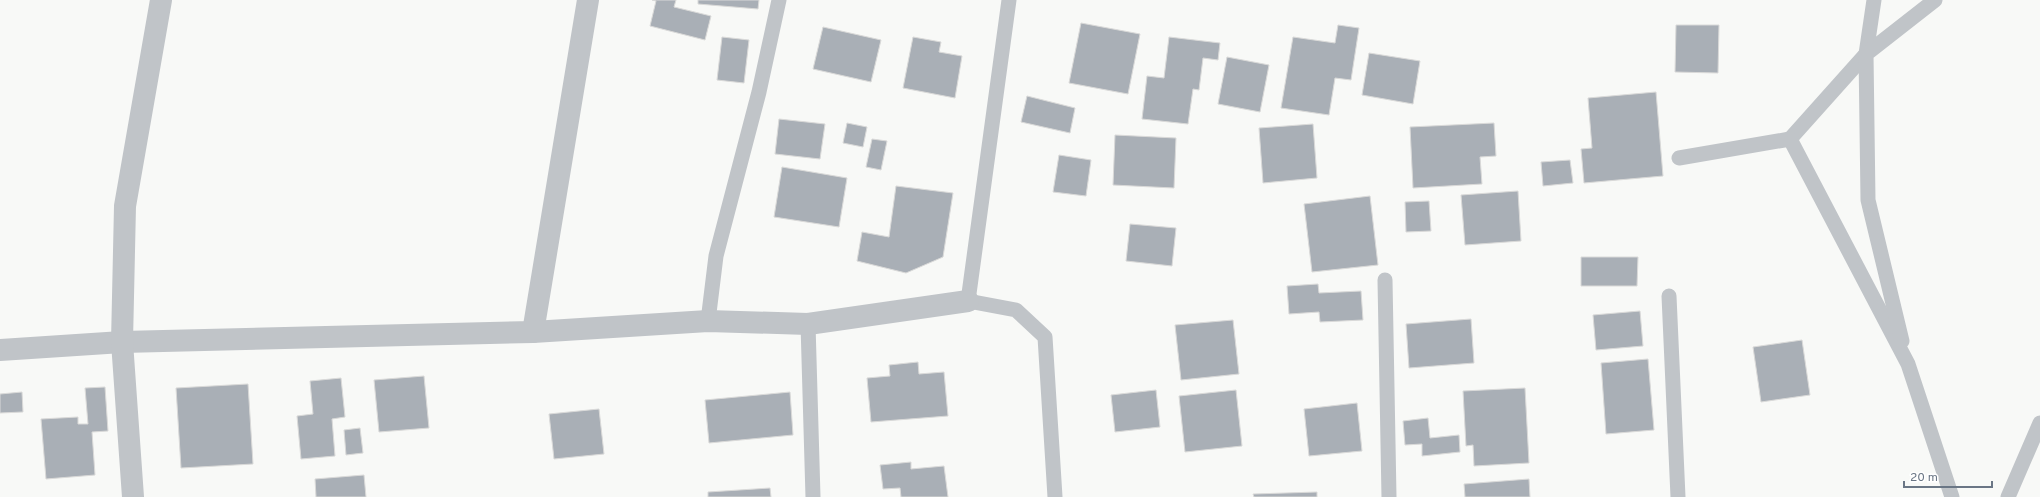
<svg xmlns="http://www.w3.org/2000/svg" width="2040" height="497" font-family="Overpass,sans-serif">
<rect width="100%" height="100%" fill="#f8f9f7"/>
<g fill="#a9afb6" stroke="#dadad9">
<path d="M652,0H676L674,7L711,16L705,40L650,26L656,1Z"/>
<path d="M698,0H759L758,9L698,4Z"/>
<path d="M1081,23L1140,34L1128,94L1069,83Z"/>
<path d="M1338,25L1359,28L1351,80L1335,78L1329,115L1281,108L1293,37L1335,43Z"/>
<path d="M1676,25H1719L1718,73L1675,72Z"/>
<path d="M823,27L881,40L871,82L813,69Z"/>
<path d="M722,37L749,40L744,83L717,80Z"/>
<path d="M913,37L941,42L939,52L962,56L955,98L903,88Z"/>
<path d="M1169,37L1220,43L1218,60L1203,58L1199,90L1193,89L1188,124L1142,119L1147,76L1164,78Z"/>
<path d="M1369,53L1420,61L1413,104L1362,95Z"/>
<path d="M1227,57L1269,65L1260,112L1218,104Z"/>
<path d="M1656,92L1663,176L1584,183L1581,149L1592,148L1588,98Z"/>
<path d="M1027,96L1075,108L1070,133L1021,122Z"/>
<path d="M779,119L825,124L820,159L775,154Z"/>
<path d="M847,123L867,127L863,147L843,143Z"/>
<path d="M1494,123L1496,156L1480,157L1482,184L1413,188L1410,127Z"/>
<path d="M1313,124L1317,178L1263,183L1259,128Z"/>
<path d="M1115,135L1176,138L1174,188L1113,185Z"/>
<path d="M872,139L887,141L881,170L866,167Z"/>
<path d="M1059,155L1091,160L1086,196L1053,192Z"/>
<path d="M1570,160L1573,183L1543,186L1541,162Z"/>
<path d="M782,167L847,178L839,227L774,217Z"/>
<path d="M896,186L953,193L943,257L906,273L857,261L862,232L889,237Z"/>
<path d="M1518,191L1521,241L1465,245L1461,195Z"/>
<path d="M1370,196L1378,265L1312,272L1304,204Z"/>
<path d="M1429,201L1431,231L1406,232L1405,202Z"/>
<path d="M1130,224L1176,228L1172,266L1126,261Z"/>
<path d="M1581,257H1638L1637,286H1581Z"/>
<path d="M1318,284L1319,293L1361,291L1363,320L1320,322L1319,312L1289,314L1287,286Z"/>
<path d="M1640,311L1643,346L1596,350L1593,315Z"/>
<path d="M1471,319L1474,363L1409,368L1406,324Z"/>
<path d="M1233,320L1239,374L1181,380L1175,325Z"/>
<path d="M1802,340L1810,395L1761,402L1753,347Z"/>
<path d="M1648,359L1654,430L1606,434L1601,363Z"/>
<path d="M918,362L919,374L944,372L948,416L871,422L867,378L890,376L889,365Z"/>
<path d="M424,376L429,428L379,432L374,380Z"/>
<path d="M341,378L345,417L332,419L335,456L301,459L297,416L313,414L310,381Z"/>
<path d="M248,384L253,464L181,468L176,388Z"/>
<path d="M105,387L108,431L92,432L95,475L46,479L41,419L78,417V424H88L85,388Z"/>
<path d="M1525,388L1529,463L1474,466L1473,445L1466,446L1463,391Z"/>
<path d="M1156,390L1160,427L1115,432L1111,395Z"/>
<path d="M1236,390L1242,446L1185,452L1179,396Z"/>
<path d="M22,392L23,412L0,413V394Z"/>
<path d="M790,392L793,435L709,443L705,400Z"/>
<path d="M1357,403L1362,451L1309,456L1304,409Z"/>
<path d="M599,409L604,454L554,459L549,414Z"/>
<path d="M1428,418L1430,438L1459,435L1460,452L1422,456V444L1405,445L1403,421Z"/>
<path d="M360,428L363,453L346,455L344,430Z"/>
<path d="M911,462V469L944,466L948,497H901L900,488L883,489L880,465Z"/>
<path d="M364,475L366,497H316L315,479Z"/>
<path d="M1529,479L1530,497H1465L1464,484Z"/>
<path d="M770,488L771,497H708V492Z"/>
<path d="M1317,492V497H1254L1253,494Z"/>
</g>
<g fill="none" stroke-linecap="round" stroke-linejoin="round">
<g stroke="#c0c4c8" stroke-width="15">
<path d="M1009,0L968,301L1016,310L1045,337L1055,497"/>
<path d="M1790,139L1866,54L1874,0"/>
<path d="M1679,158L1790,139L1908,364L1952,497"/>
<path d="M1385,280L1389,497"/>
<path d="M1669,296L1678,497"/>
<path d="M708,321L716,256L759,92L779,0"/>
<path d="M808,324L813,497"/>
<path d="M1902,341L1868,200L1866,54L1935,0"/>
<path d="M2008,497L2040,423"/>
</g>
<g stroke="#c0c4c8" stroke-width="22">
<path d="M533,332L588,0"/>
<path d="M0,350L122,342L533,332L708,321L808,324L968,301"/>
<path d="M133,497L122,342L125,206L161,0"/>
</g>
</g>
<path d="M1904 481v6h88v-6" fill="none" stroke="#6a7685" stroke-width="2"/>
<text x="1910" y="481" font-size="12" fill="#6a7685" stroke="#ffffff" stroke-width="3" paint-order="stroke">20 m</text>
</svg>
